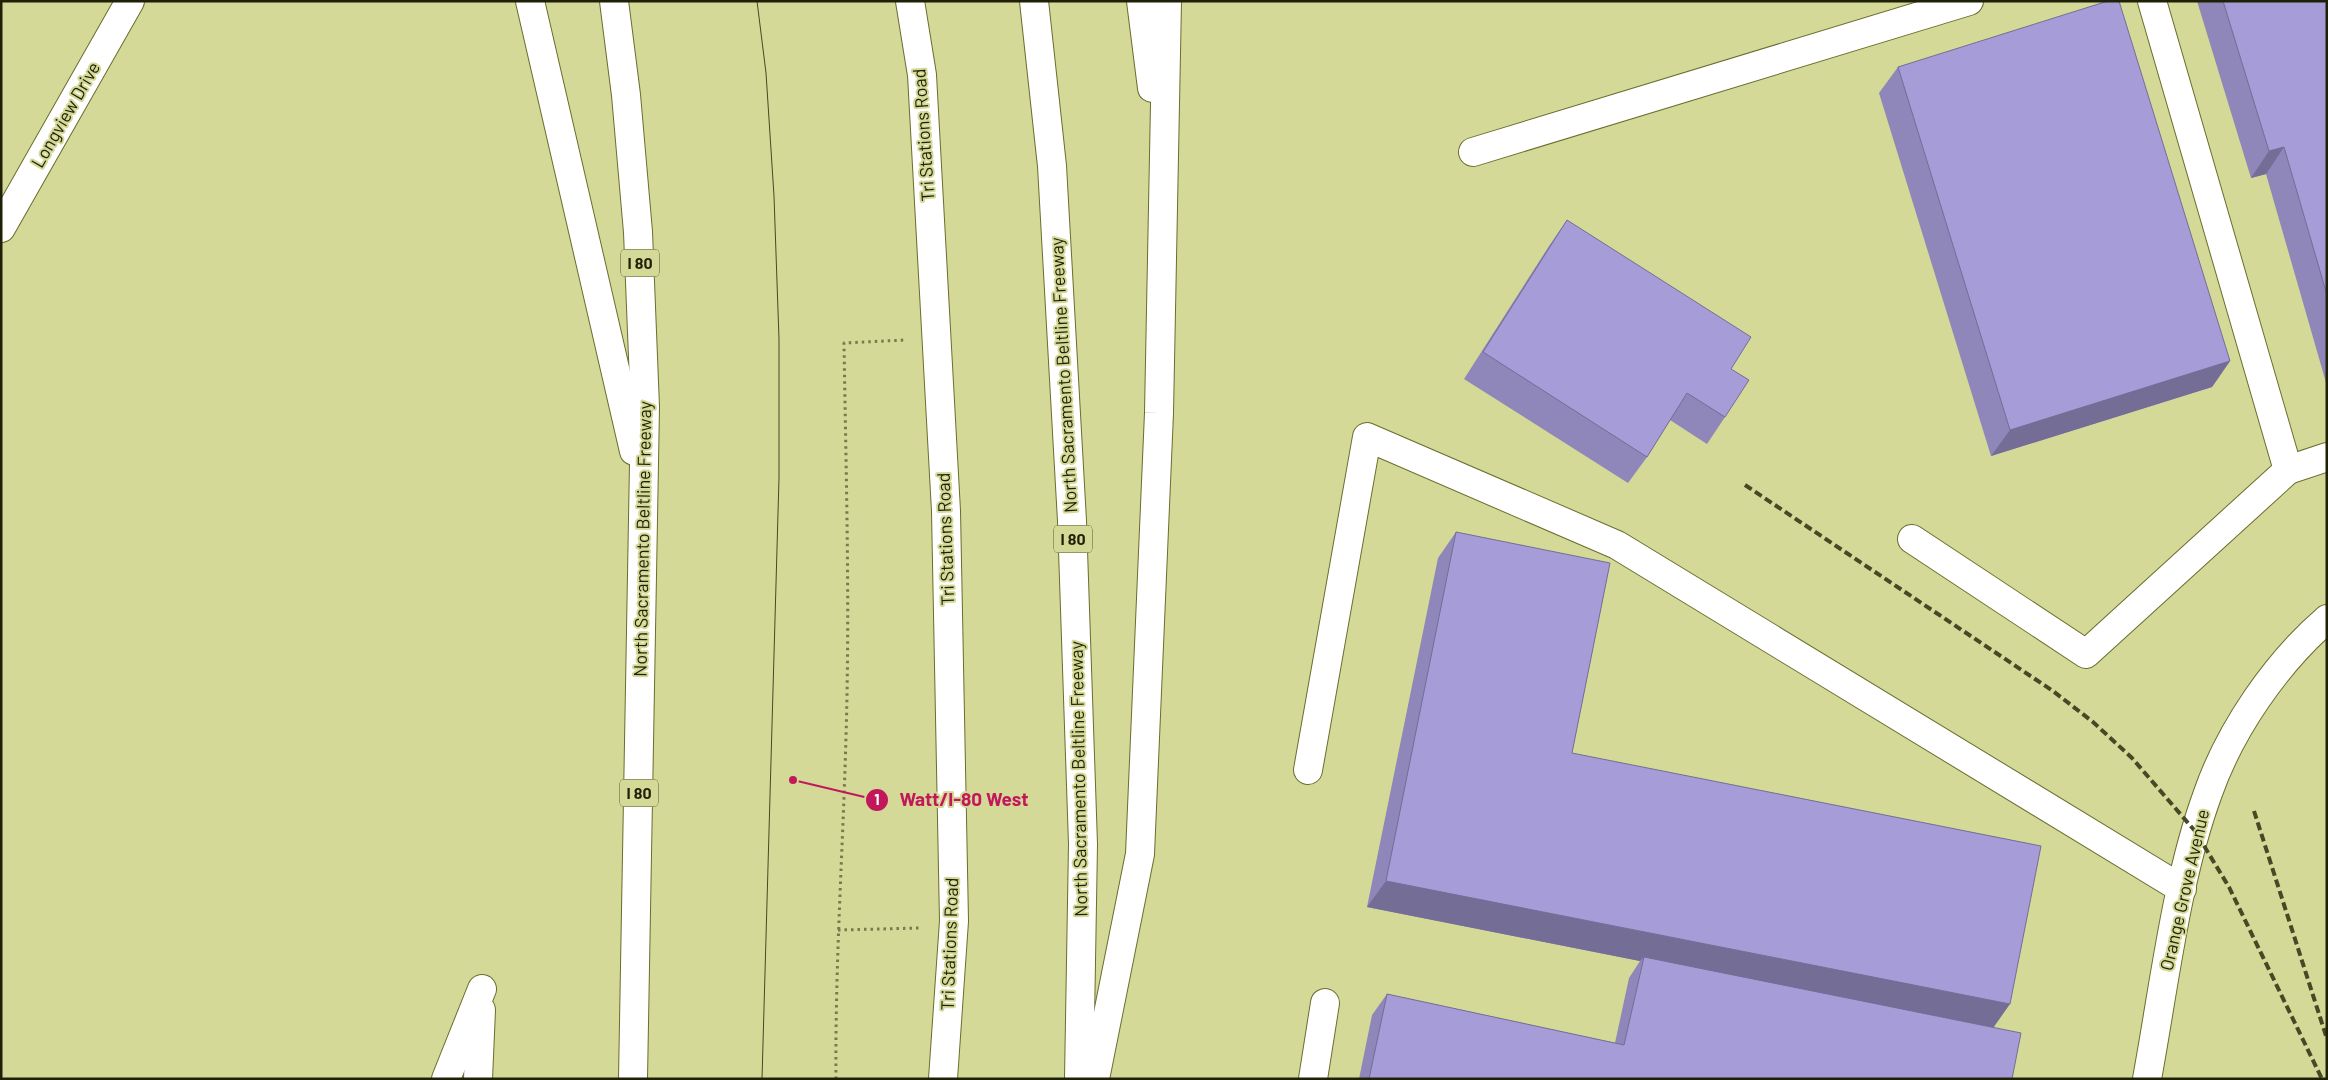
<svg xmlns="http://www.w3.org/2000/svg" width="2328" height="1080" font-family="Barlow,sans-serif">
<rect width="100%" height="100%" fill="#d4d997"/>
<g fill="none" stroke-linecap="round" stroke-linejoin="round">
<g stroke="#6a6d2e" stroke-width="30">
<g id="minor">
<path d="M910,1L922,75L946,511L954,921L943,1079"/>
<path d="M2152,1L2288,470L2327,457"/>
<path d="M1473,152L1969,1"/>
<path d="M1,228L130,1"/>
<path d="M1912,539L2086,654L2288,470"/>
<path d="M1308,770L1367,437L1617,545L2182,889"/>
<path d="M446,1079L482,989"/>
<path d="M478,1079L481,1010"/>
<path d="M1313,1079L1325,1003"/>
<path d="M2147,1079C2164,987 2176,880 2208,793C2230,730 2276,663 2327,619"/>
</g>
</g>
<g stroke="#6a6d2e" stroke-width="30">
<g id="highway">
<path d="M530,1L634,451"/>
<path d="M614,1L626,95L638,232L645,407L633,1079"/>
<path d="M1034,1L1052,166L1072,521L1083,844L1079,1079"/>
<path d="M1141,1L1152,88"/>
<path d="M1095,1079L1140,854L1159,413L1167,1"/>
</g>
</g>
<g stroke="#767a4c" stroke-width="3" stroke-dasharray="2.5 4" stroke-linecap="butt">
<path d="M838,930L921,928"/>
<path d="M836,1079C835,964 843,850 846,736C850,605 846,474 844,343L905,340"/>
</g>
<use href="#minor" stroke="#fff" stroke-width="28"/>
<use href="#highway" stroke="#fff" stroke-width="28"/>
<path stroke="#464925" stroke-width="1" d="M757,1L766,73L774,196L779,339V478L762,1079"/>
<g stroke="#464925" stroke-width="4" stroke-dasharray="8 4" stroke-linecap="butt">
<path d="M1745,485L2053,691L2093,722L2132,758L2195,831L2229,887L2322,1079"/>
<path d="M2254,811L2327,1039"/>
</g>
</g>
<g fill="#8f86b9">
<path d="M2197,1H2327V386L2266,174L2251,178Z"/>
<path d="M1898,67L2230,361L2212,387L1991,456L1879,93Z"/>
<path d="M1567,220L1731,369L1725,417L1707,444L1670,420L1647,457L1628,483L1464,379L1549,246Z"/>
<path d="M1456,532L1572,753L1994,1027L2012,1079H1359L1372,1015L1387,994L1615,1043L1629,978L1640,961L1367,907L1438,558Z"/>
</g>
<g fill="#746d96">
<path d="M2284,147L2266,174L2251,178L2269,151Z"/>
<path d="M2230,361L2212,387L1991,456L2010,430Z"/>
<path d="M1386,881L2010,1004L1991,1031L1644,957L1640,961L1367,907Z"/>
</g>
<g fill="#a69cd7" stroke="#746d96">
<path d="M2108,1H2119L2230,361L2010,430L1898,67Z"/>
<path d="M2223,1H2327V295L2284,147L2269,151Z"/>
<path d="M1567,220L1751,337L1731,369L1749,380L1725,417L1687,393L1647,457L1483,352Z"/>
<path d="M1456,532L1610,563L1572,753L2041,846L2010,1004L1386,881Z"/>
<path d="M1644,957L2021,1033L2012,1079H1369L1387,994L1624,1045Z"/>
</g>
<g text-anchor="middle" stroke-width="4" stroke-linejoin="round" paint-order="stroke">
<g fill="#d4d997" stroke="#555832" stroke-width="1">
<rect x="621" y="249.5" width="38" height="27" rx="4"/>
<rect x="1054" y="525.5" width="38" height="27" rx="4"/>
<rect x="620" y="779.5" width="38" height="27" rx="4"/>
</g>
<g font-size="16" font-weight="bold" fill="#1f2106">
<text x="640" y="269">I 80</text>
<text x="1073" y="545">I 80</text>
<text x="639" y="799">I 80</text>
</g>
<g font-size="18" fill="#1f2106" stroke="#d4d997">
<text transform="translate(66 115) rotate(-60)" y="6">Longview Drive</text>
<text transform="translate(924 135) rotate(-94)" y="6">Tri Stations Road</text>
<text transform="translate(1064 375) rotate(-93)" y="6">North Sacramento Beltline Freeway</text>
<text transform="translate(643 539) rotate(-89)" y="6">North Sacramento Beltline Freeway</text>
<text transform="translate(946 539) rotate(-92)" y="6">Tri Stations Road</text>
<text transform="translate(1079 779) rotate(-91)" y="6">North Sacramento Beltline Freeway</text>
<text transform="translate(2185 890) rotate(-77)" y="6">Orange Grove Avenue</text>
<text transform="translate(950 944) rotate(-88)" y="6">Tri Stations Road</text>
</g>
</g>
<path fill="none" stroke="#c2185b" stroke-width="2" d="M793 780L877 800"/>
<g fill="#c2185b" stroke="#d4d997" stroke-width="2">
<circle cx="793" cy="780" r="5"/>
<circle cx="877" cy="800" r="12"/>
</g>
<g font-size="15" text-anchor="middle" font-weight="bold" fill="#fff">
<text x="877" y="805">1</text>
</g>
<g font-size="19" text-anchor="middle" font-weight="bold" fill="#c2185b" stroke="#d4d997" stroke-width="4" stroke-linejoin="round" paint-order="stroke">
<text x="964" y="806">Watt/I-80 West</text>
</g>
<rect width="2328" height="1080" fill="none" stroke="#1f2106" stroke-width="5"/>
</svg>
